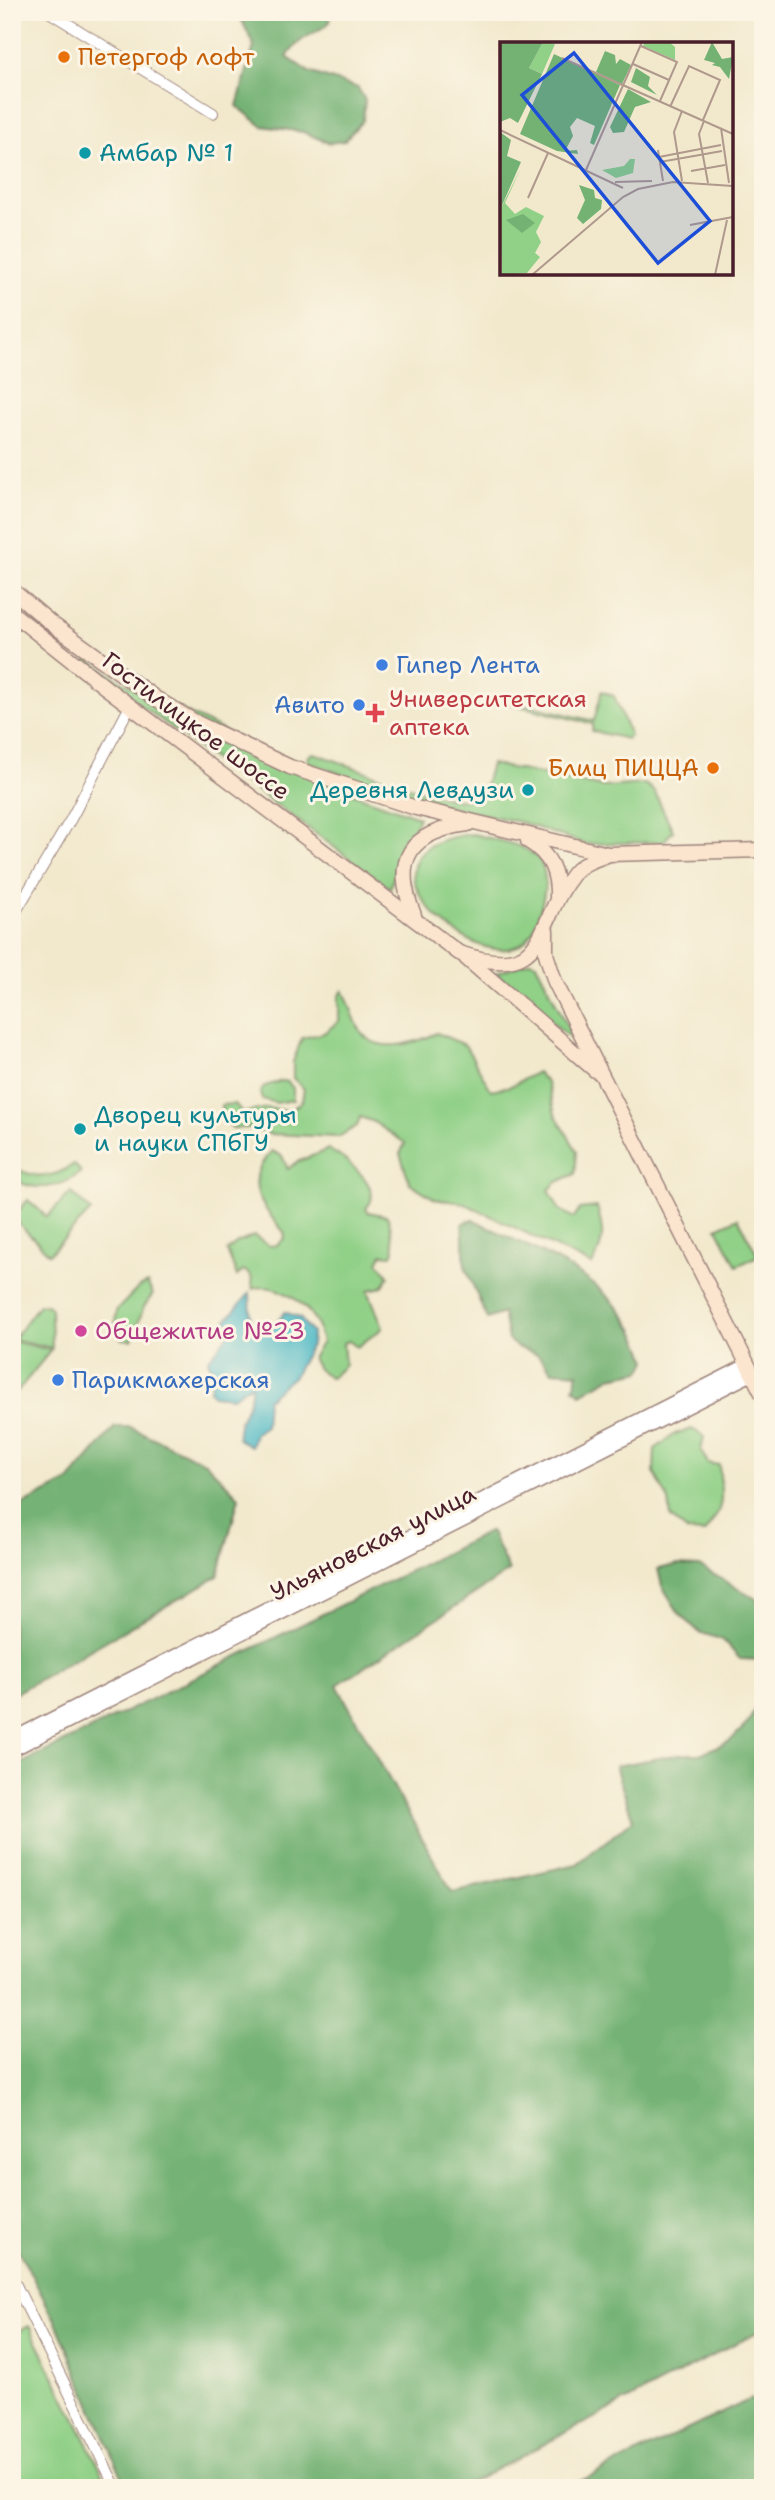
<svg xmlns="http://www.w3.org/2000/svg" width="775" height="2500" font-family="'Shantell Sans',sans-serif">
<rect width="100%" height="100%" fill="#fcf5e5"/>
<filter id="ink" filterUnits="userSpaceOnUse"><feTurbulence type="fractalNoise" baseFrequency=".0143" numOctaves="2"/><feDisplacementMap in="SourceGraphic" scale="14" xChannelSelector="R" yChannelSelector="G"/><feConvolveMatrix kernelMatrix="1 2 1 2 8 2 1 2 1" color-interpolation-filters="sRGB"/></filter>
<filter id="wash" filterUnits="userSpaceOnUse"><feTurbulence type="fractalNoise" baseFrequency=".00686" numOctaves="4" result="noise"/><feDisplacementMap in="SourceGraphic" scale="28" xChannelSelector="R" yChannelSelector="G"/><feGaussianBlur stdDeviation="1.57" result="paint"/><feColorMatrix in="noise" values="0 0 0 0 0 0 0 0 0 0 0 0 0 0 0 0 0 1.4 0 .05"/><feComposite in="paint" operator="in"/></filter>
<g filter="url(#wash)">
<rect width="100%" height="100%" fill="#f2e9cd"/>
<g fill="#90d087" stroke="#6d7859" stroke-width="2">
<path d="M89,659L119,680L354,794L419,817C415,830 403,837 398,850C393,862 397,877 390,888L84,664Z"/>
<path d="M602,691L614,696L630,735L627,739L592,731L593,724L503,702V699L594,721Z"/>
<path d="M312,753C341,759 462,816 482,795L491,764L603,787L645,784L654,791L673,831L663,842L585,844L523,823L403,796L310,763L307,758Z"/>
<path d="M473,834C528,847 559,850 539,914C535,929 530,941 515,947C466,968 339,847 473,834Z"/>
<path d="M530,961L536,963L572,1035L569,1037L496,973Z"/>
<path d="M343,990C350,1003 353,1018 360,1030C375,1056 417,1043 437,1033L465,1045L491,1090L511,1086L537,1072L547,1083L555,1114L577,1151L575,1174L557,1182L549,1190L559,1209L574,1218L580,1209L597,1207C604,1231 605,1242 592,1265L464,1203L435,1199L410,1183L400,1154L405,1143L372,1121L360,1117L357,1126L338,1137L269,1134L254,1128H233L223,1120L221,1105L235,1104L243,1113L267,1108L290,1111L302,1101L304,1089L293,1078V1062L302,1038L324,1033L339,1021V997Z"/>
<path d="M281,1081L288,1082L293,1088V1100L277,1103L262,1099L260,1093L265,1086Z"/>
<path d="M328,1149C344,1158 387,1188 366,1208L368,1212L387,1216C393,1228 391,1237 394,1250L392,1255L382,1254L378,1262L389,1276L382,1287L368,1290L383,1328L357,1347L349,1341L343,1343L345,1365L331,1378L318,1369L312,1358L322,1342C319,1334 318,1322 312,1316C300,1299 274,1282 253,1289L251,1276L244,1270L237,1276L227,1251L237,1243L254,1236L269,1246L277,1245L285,1238L284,1232C260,1205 242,1181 272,1151L282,1156L288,1169C299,1158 314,1157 328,1149Z"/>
<path d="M74,1164L81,1172C60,1189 36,1192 12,1179V1165C32,1180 54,1179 74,1164Z"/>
<path d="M71,1192L91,1211L49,1254L12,1217L28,1200L47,1217Z"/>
<path d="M738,1218L758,1256L737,1266L717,1228Z"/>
<path d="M147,1283L153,1294L144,1307L132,1340L122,1339L115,1331L116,1311L138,1288Z"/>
<path d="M47,1304L51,1309L52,1348L13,1339L39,1305Z"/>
<path d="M12,1341L51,1350L12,1398Z"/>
<path d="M692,1429L704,1436L701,1451L708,1463L719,1465C722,1498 726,1507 704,1533L688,1532L671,1518L669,1501L654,1472L655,1449L675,1434Z"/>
<path d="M29,2326L110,2488H12V2334Z"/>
</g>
<g fill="#74b274" stroke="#5f6850" stroke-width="2">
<path d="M238,12H331L330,22C311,38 303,33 287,57L309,72L358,88L365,100L363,120L344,141L329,143L303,132L262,126L237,106L254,46Z"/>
<path d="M472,1219C544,1256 621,1277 647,1361L641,1371L611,1377L581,1394L574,1388L578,1373L552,1371L537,1354L517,1347L508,1340L503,1313L487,1319L465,1266L462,1224Z"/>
<path d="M115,1427H130L205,1462L239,1497L218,1576L12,1695V1510L69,1481Z"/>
<path d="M490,1531L509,1571L337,1685L452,1892L577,1864L633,1820L615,1766L681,1754H700L730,1741L748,1723L754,1711L763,1710V2329L461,2488H127L55,2320L12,2238V1768Z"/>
<path d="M676,1565L699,1566L763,1603V1660L740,1659L723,1640L699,1632L679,1613L662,1586L658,1569Z"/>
<path d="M763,2393V2488H566Z"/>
</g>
<path fill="#4ab7c5" stroke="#4a6b78" stroke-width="2" d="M250,1293L251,1319L260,1332L269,1333L285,1312L300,1318L312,1333L311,1345L294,1376L267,1399L265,1426L255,1433L251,1446L238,1439C235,1418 254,1403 251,1384L233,1397L213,1395L210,1390L213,1374L208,1360L230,1333L226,1320Z"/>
</g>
<g filter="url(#ink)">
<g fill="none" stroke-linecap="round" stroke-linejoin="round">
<g stroke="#9e847c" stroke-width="12">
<g id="minor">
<path d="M49,12L213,113"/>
<path d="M12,890L24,896"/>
<path d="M12,918L71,819L130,706"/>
<path d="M12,2277L116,2488"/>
</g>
</g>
<g stroke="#9e847c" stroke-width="15">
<g id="tertiary">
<path d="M12,1739L747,1365"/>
<path d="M12,1750L752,1374"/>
</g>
</g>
<g stroke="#9e847c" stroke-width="17">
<g id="secondary">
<path d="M12,590L52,624L155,698L197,723L290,767L416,808L608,854L763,850"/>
<path d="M12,613L105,687L459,953C551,984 533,924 574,873C582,863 596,859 607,855"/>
<path d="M528,841C551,855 558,873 557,899"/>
<path d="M414,915C391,859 410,832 468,824"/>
<path d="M546,930V954L555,982L763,1395"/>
<path d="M466,958L596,1071"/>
</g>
</g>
<use href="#minor" stroke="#fff" stroke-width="10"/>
<use href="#tertiary" stroke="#fff" stroke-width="12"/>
<use href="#secondary" stroke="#fbe5cf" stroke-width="14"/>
</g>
</g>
<g fill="#e8710a" stroke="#fcf5e5" stroke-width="2.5">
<circle cx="64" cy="57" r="7"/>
<circle cx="713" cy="768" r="7"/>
</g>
<g fill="#0f9aa8" stroke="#fcf5e5" stroke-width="2.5">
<circle cx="85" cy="153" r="7"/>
<circle cx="528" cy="790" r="7"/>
<circle cx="80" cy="1129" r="7"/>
</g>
<g fill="#3f7fe0" stroke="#fcf5e5" stroke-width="2.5">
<circle cx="382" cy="665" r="7"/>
<circle cx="359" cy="705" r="7"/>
<circle cx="58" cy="1380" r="7"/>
</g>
<path fill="#e0444e" stroke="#fcf5e5" stroke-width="2.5" d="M371.5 702.5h7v7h7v7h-7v7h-7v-7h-7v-7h7z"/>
<circle fill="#d1479c" stroke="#fcf5e5" stroke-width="2.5" cx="81" cy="1331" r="7"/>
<g text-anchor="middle" stroke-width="6" stroke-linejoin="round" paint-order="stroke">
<g font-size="24" fill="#c56008" stroke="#fcf5e5" text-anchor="start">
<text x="78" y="65">Петергоф лофт</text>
<text x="699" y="776" text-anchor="end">Блиц ПИЦЦА</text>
</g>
<g font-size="24" fill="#0d838f" stroke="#fcf5e5" text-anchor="start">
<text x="99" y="161">Амбар № 1</text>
<text x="514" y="798" text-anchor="end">Деревня Левдузи</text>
<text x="94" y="1123">Дворец культуры<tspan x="94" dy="28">и науки СПбГУ</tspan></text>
</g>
<g font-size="24" fill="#366cbe" stroke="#fcf5e5" text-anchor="start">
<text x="396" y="673">Гипер Лента</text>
<text x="345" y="713" text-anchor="end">Авито</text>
<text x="72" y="1388">Парикмахерская</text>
</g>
<g font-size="24" fill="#be3a42" stroke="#fcf5e5" text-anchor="start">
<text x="389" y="707">Университетская<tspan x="389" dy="28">аптека</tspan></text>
</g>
<g font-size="24" fill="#4a1f2b" stroke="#fcf5e5">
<text transform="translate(196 726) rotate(37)" y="8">Гостилицкое шоссе</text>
<text transform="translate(373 1543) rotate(-27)" y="8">Ульяновская улица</text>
</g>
<g font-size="24" fill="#b23c85" stroke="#fcf5e5" text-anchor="start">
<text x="95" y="1339">Общежитие №23</text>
</g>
</g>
<g transform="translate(500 42)">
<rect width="233" height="233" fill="#f2e9cd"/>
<path d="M43,0L55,2L42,32L29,26ZM145,0H169L175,5V18L143,4ZM130,117H135L133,131L116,136L102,128L124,124ZM21,126L5,161L15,172L26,165L44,174L36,190L41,200L35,211L40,215L27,231L2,233L0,168Z" fill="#90d087"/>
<path d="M0,0H43L29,26L42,32L18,81L10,76L0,80ZM212,0L222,17L233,15L229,37L220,25L212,23L215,21L204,18ZM105,9L115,13L116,22L120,17L131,23L122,42L96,30ZM54,12L120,43L94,103L90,101L95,84L77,76L70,85L73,94L65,109L77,108L78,112L57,109L20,92ZM136,26L150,35L148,44L157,53L131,40ZM128,47L151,60L135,65L124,90L113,91L110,85ZM0,90L11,98L7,114L21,120L0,168ZM79,143L94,148L95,156L102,158L101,167L83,182L77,176L85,158ZM23,172L35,181L22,191L6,178Z" fill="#74b274"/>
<path fill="none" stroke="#af988c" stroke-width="2" d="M141,4L177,20L160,59M62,16L233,92M133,22L169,38M170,65L189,24L220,38L203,78M182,69L174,90L182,139M204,79L199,92L208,141M221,86L229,141M0,88L123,146M158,108L163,139M159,115L221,103M160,120L222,109M86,128L142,0M191,129L225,123M115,140L152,139M28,156L48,111M190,183L233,175M32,233L123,155L138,147L173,140L233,144M215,233L227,178"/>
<path fill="#1d4ed8" fill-opacity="0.15" stroke="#1d4ed8" stroke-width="3.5" d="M74,11L210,179L158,221L22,53Z"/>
<rect width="233" height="233" fill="none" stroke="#4a1f2b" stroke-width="3.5"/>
</g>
<rect width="775" height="2500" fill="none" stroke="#fcf5e5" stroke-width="42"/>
</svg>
